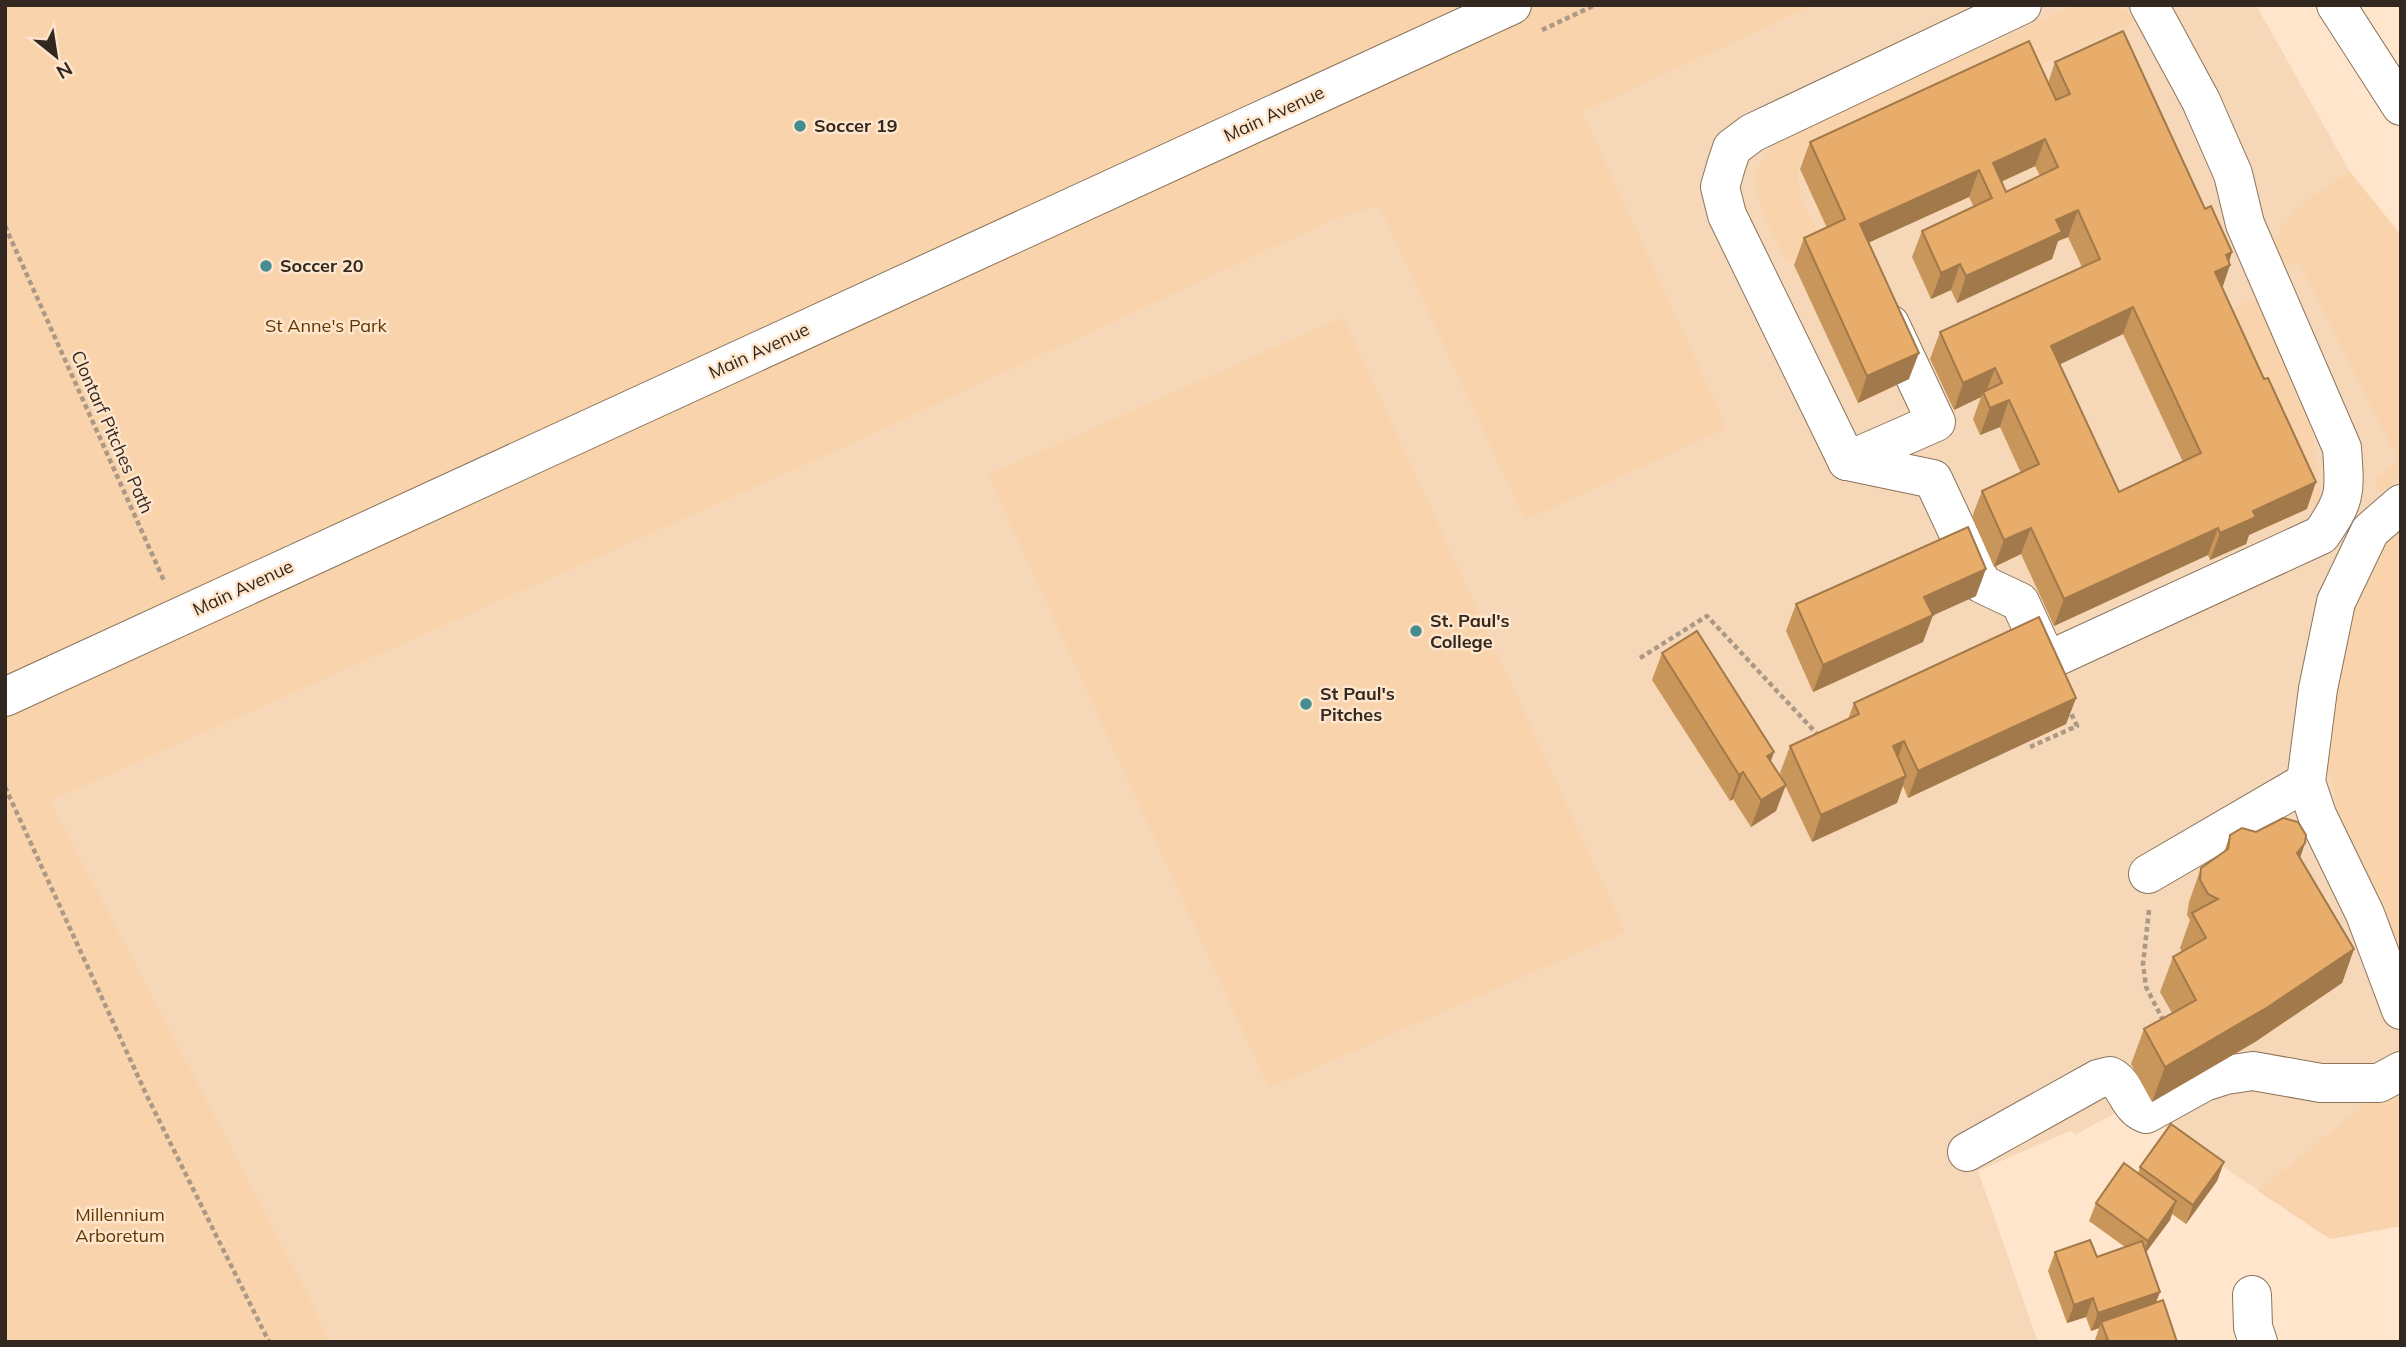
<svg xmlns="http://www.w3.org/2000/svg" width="2406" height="1347" font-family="Mulish,sans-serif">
<rect width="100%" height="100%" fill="#fee5cb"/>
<path fill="#f6d8b8" d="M1814,5H2256L2350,172L2401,235V1226L2330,1239L2131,1104L2075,1135L2070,1131L1978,1171L2038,1342H329L313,1304L49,801L812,462L1333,220L1380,204Z"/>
<g fill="#f9d3ab">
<path d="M5,5H1814L1582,112L1727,428L1525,520L1379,205L1333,220L812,462L50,801L313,1304L329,1342H5Z"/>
<path d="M2075,5C2098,5 2123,0 2135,22L2041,65L2031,64L1806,154C1784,180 1812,218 1825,245L1787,263C1766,217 1731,174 1785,137Z"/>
<path d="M2350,172L2401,235V477L2380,492L2374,479L2399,461L2299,262L2279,269C2255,227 2322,190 2350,172Z"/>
<path d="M2258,297L2308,405L2322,506L2316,519L2262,401L2218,316Z"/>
<path d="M1343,317L1625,932L1269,1088L988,475Z"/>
<path d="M2401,525V974L2340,816L2326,761L2350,609L2380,545Z"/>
<path d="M2401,1095V1226L2330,1239L2258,1191L2360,1108L2375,1098Z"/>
</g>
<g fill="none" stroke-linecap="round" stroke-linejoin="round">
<g stroke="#8a745c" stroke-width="40">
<g id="minor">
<path d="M1847,461L1933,479L1982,584L2020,602L2047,661L2321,535C2347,498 2345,492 2342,448L2245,224L2233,174L2201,101L2149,5"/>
<path d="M1847,461L1727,215L1720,187L1726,166L1732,148L1752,133L2022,5"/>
<path d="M1847,461L1936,422L1890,324"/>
<path d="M2401,504L2370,531L2336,602L2318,689L2306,782L2317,815L2365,914L2401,1010"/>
<path d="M5,697L1512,5"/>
<path d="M2148,874L2306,782"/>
<path d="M1967,1152L2098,1079L2110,1076C2127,1084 2127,1107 2146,1114L2204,1082L2226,1075L2253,1071L2321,1083H2379L2401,1071"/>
<path d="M2252,1295L2253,1327L2258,1342"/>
</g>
</g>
<g stroke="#8a745c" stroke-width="40">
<path id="major" d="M2336,5L2401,106"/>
</g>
<g stroke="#ab9885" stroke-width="4.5" stroke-dasharray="5 3.5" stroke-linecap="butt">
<path d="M1542,30L1595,5"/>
<path d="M5,226L165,583"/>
<path d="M1640,658L1707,616L1818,735L1821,733"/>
<path d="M2030,747L2077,726L2069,709"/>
<path d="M5,787L147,1096L269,1342"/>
<path d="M2149,910L2143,964L2146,987L2164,1022"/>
</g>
<use href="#minor" stroke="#fff" stroke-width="38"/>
<use href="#major" stroke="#fff" stroke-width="38"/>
</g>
<g fill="#c8955b" fill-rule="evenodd">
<path d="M2055,62L2205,209L2232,252L2222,288L2307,509L2249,535L2246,544L2210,560L2208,555L2054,626L2021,554L1994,567L1972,517L1982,491L2021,473L2000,427L1980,435L1973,419L1981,397L1954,410L1930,359L1940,332L2082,267L2068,237L2058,241L2052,259L1957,303L1951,290L1931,299L1912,257L1922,231L1974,207L1969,197L1868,243L1909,379L1858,403L1794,265L1804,238L1827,228L1800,169L1810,142L2048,83ZM2035,166L2040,176L2006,192L2001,182ZM2123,334L2183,462L2119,492L2060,364Z"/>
<path d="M1976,596L1933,615L1923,642L1813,692L1786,631L1796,604Z"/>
<path d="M1662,653L1774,752L1771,761L1784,782L1780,773L1790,746L1848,719L1854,703L2076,698L2066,724L1908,798L1903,786L1897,803L1812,842L1785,785L1776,811L1751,827L1733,799L1730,801L1652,680Z"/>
<path d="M2256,832L2305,843L2300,858L2354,949L2342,983L2255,1042L2152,1102L2131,1064L2144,1029L2172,1013L2160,992L2173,957L2182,952L2180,948L2190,920L2187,915L2189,902L2201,868L2224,852L2230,835Z"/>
<path d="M2224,1162L2217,1181L2186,1224L2172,1214L2170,1220L2146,1252L2160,1292L2156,1302L2177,1342H2095V1340L2099,1328L2091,1331L2086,1317L2067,1323L2048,1271L2055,1252L2097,1257L2125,1247L2089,1221L2096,1203L2138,1173L2140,1167Z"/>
</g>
<g fill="#a2794a">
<path d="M2045,139L2035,166L1987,188L1993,163Z"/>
<path d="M1979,170L1969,197L1850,251L1860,224Z"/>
<path d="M2078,210L2068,237L2058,241L2052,259L1957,303L1966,276L2056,220Z"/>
<path d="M2232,252L2227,266L2230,265L2221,292L2215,272L2226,255Z"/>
<path d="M1960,264L1951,290L1931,299L1941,273Z"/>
<path d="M2133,307L2123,334L2042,373L2051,346Z"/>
<path d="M1919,353L1909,379L1858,403L1867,376Z"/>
<path d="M1995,368L1985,395L1983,392L1981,397L1954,410L1963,383Z"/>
<path d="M2009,400L2000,427L1980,435L1990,408Z"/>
<path d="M2316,482L2307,509L2249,535L2246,544L2210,560L2220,533L2253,511Z"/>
<path d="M2031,528L2021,554L1994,567L2004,540Z"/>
<path d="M2218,528L2208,555L2054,626L2064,599Z"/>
<path d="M1986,569L1976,596L1914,624L1924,597Z"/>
<path d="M1933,615L1923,642L1813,692L1823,665Z"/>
<path d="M2076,698L2066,724L1908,798L1918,771Z"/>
<path d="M1904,741L1894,768L1893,746Z"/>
<path d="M1774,752L1764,779L1767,756Z"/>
<path d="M1743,772L1733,799L1730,801L1739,775Z"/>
<path d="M1906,776L1897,803L1812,842L1821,815Z"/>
<path d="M1786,785L1776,811L1751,827L1761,800Z"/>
<path d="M2305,843L2293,878L2297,853Z"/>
<path d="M2354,949L2342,983L2255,1042L2152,1102L2165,1067Z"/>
<path d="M2224,1162L2217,1181L2186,1224L2193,1205Z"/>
<path d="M2176,1201L2170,1220L2141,1259L2148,1241Z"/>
<path d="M2160,1292L2153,1310L2101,1322L2099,1328L2091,1331L2098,1313Z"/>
<path d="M2093,1298L2086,1317L2067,1323L2074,1305Z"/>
</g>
<g fill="#e8ad6a" stroke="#a2794a" stroke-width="2" fill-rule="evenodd">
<path d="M2123,31L2205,209L2211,206L2232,252L2226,255L2230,265L2215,272L2264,379L2268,378L2316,482L2253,511L2256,517L2220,533L2218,528L2064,599L2031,528L2004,540L1982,491L2039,464L2009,400L1990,408L1983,392L2002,383L1995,368L1963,383L1940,332L2100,259L2078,210L2056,220L2062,232L1966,276L1960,264L1941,273L1922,231L1992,198L1979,170L1860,224L1919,353L1867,376L1804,238L1845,219L1810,142L2029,41L2056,100L2070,94L2055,62ZM2045,139L2058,167L2006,192L1993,163ZM2133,307L2201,453L2119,492L2051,346Z"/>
<path d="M1968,527L1986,569L1924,597L1933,615L1823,665L1796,604Z"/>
<path d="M2039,617L2076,698L1918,771L1904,741L1893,746L1906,776L1821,815L1790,746L1859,714L1854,703Z"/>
<path d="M1697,631L1774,752L1767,756L1786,785L1761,800L1743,772L1739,775L1662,653Z"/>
<path d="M2283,818L2298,822L2306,835L2305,843L2297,853L2354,949L2268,1007L2165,1067L2144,1029L2196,1000L2173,957L2206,938L2192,913L2218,899L2208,894L2200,880L2201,868L2228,849L2230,835L2242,828L2256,832Z"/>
<path d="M2171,1124L2224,1162L2193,1205L2140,1167Z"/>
<path d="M2124,1163L2176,1201L2148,1241L2096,1203Z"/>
<path d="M2090,1240L2097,1257L2142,1241L2160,1292L2098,1313L2093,1298L2074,1305L2055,1252Z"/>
<path d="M2163,1300L2177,1342H2101L2108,1340L2101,1322Z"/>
</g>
<g fill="#458d91" stroke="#fee5cb" stroke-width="2.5">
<circle cx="800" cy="126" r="7"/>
<circle cx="266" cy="266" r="7"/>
<circle cx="1416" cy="631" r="7"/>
<circle cx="1306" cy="704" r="7"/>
</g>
<g text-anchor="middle" stroke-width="5" stroke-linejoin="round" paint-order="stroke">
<g font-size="18" fill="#32281f" stroke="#fee5cb">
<text transform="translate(1274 114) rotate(-25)" y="6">Main Avenue</text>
<text transform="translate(759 351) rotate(-25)" y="6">Main Avenue</text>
<text transform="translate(112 432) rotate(66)" y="6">Clontarf Pitches Path</text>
<text transform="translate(243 588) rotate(-25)" y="6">Main Avenue</text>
</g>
<g font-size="18" font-weight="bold" fill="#32281f" stroke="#fee5cb" text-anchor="start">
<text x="814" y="132">Soccer 19</text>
<text x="280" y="272">Soccer 20</text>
<text x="1430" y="627">St. Paul's<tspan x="1430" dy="21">College</tspan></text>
<text x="1320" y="700">St Paul's<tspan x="1320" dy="21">Pitches</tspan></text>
</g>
<g font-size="18" fill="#5e3800" stroke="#fee5cb">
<text x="326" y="332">St Anne's Park</text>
<text x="120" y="1221">Millennium<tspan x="120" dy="21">Arboretum</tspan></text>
</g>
</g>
<rect width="2406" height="1347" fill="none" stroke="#32281f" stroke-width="14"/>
<g transform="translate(56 56) rotate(150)" stroke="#fee5cb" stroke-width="5" paint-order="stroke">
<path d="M0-5L12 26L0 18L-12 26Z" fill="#32281f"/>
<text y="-10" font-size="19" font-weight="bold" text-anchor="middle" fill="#32281f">N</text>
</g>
</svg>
